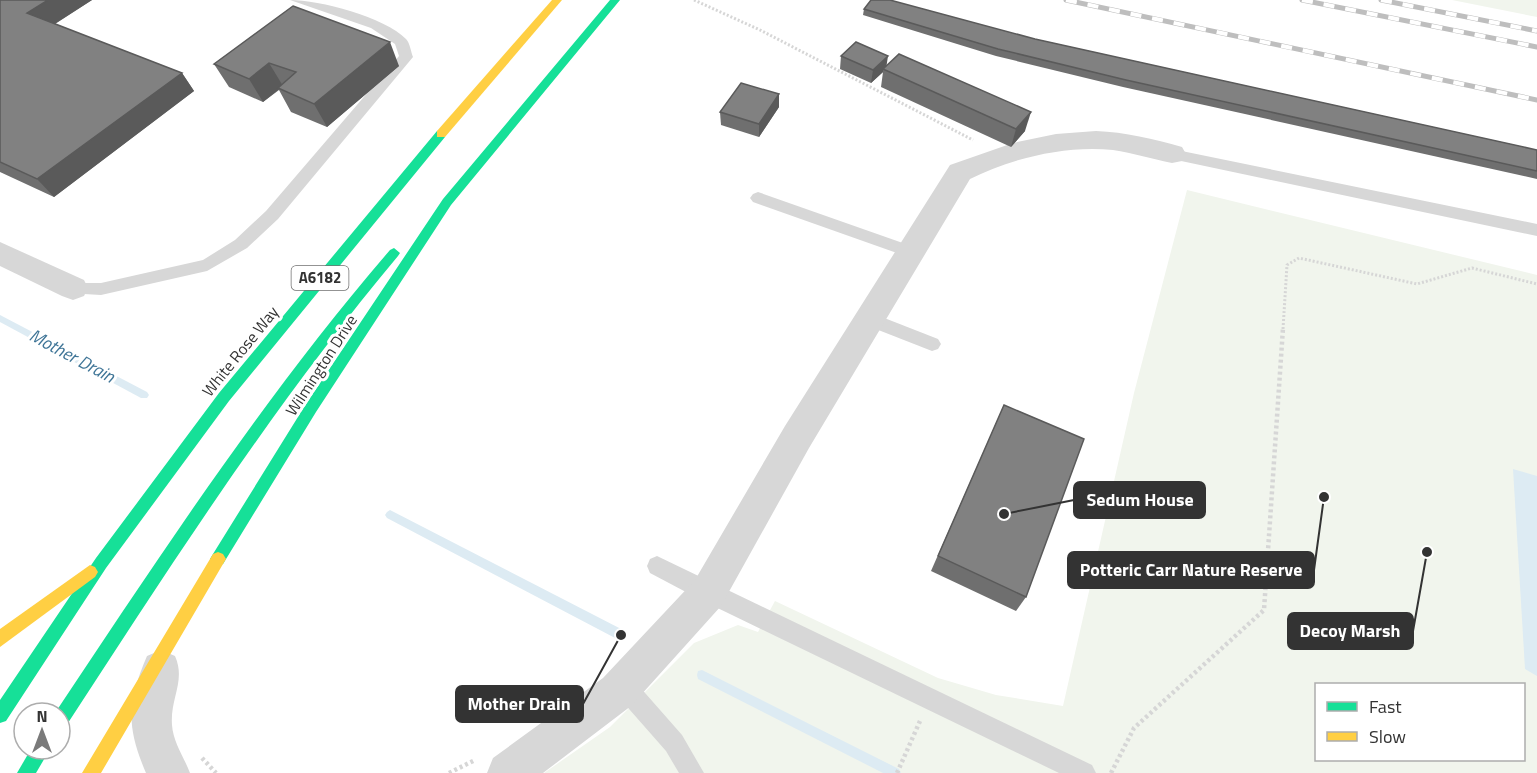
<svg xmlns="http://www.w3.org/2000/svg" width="1537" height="773" font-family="'Titillium Web',sans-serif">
<rect width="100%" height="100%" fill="#fff"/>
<g fill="#f1f5ed" fill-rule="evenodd">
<path d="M1452,0H1537V17Z"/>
<path d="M1187,190L1537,275V773H544L610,727L694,643L738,625L758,632L775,601L938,678L996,695L1063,706L1134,393ZM1316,684H1524V760H1316Z"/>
</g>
<path fill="#ddebf3" d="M1513,469L1537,476V676L1525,669Z"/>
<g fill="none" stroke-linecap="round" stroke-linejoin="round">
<g fill="#ddebf3" fill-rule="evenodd">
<path d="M0,315L147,392L149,395L147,398H141L0,322Z"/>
<path d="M390,510L625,631L626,635L625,639L621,640L617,639L387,518L385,515L387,512Z"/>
<path d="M702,670L899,769L901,773H883L698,679L697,675L698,671Z"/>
</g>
<g stroke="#d6d6d6" stroke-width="3" stroke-dasharray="2 2" stroke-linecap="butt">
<path d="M694,0L760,30L973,140"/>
<path d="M1283,329L1287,265L1299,258L1417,284L1472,268L1537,284"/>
</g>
<g stroke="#d6d6d6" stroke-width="4.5" stroke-dasharray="3 3" stroke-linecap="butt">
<path d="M202,758L216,773"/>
<path d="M449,773L475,760"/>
<path d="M897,773L920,721"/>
<path d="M1111,773L1134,728L1264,610L1283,328"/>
</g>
<g fill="#d7d7d7" fill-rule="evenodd">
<path d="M290,0C319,0 385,17 406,39C410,43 411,52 413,57L278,219L247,248L207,271L101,295L67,293L65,288L67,283H101L203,260L235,240L266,211L399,56L395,44L371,28Z"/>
<path d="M1172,149L1537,224V236L1167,158L1165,154L1167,150Z"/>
<path d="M758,192L917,248L919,252L911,258L753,202L750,198L753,194Z"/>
<path d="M869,312L938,339L941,344L938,349L932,351L863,324L860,319L863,314Z"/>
<path d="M657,556L1092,765L1096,773H1059L701,600L650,573L647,566L650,559Z"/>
<path d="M623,674L631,677L682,735L704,773H679L666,751L615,693L612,685L615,677Z"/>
</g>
<g fill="#d7d7d7" fill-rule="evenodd">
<path d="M1096,131C1125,132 1154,139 1182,147L1186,154L1182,161L1172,163C1153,159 1133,153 1113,150C1066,145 1012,158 970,179L809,448L721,606L631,706L543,773H487L493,758L603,678L695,580L785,426L950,165L1013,143L1056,134Z"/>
<path d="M0,242L84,280L88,288L84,296L73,300L62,296L0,266Z"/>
<path d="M161,650L175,656C186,681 170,698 172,725C173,742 184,757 190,773H146C126,726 127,703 147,656Z"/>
</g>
<g fill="#16e098" fill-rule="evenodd">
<path d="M610,0H620L451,205L316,412L223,564L218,566L213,564L210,559L213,554L306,404L443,199Z"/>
<path d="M441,130L445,131V137L229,401L106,568L6,721L0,723V700L96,558L219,393L437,131Z"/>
<path d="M394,248L400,253L398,256C274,404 171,565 66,726L60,728V713H55C161,554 265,395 390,250Z"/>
<path d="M31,749H50L36,773H17Z"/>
</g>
<g fill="#ffcf43" fill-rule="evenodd">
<path d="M552,0H562L445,137H437V131Z"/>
<path d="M218,552L223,554L226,559L223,564L101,773H82L213,554Z"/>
<path d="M90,565L95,567L98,572L95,577L0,647V629Z"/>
</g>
<g stroke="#bebebe" stroke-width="5">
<g id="rail">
<path d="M1066,0L1537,100"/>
<path d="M1302,0L1537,47"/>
<path d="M1381,0L1537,31"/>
</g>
</g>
<use href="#rail" stroke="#fff" stroke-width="4" stroke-dasharray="11" stroke-linecap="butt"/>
</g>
<g fill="#6f6f6f">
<path d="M0,0H92L55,24L182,73L194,91L54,197L0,172Z"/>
<path d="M293,6L399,66L327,127L291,112L279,90L263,102L229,87L214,64Z"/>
<path d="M864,9L1035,39L1537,150V179L1123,87L996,56L863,15Z"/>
<path d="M841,56L887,66L1025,131L1011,147L881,87L883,72L871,83L840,69Z"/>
<path d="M779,94V107L759,137L721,125L720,112Z"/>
<path d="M1004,405L1026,597L1016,611L931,571Z"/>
</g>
<g fill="#5a5a5a">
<path d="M48,0H92L42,32L27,13Z"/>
<path d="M390,42L399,66L327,127L314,104Z"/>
<path d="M888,56L886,69H883V72L871,83L873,70Z"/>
<path d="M269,63L283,86L263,102L249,79Z"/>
<path d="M182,73L194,91L54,197L37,179Z"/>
<path d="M779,94V107L759,137V124Z"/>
<path d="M1031,112L1025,131L1011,147L1016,129Z"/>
</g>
<g fill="#818181" stroke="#5a5a5a" stroke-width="1.5">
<path d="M0,0H48L27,13L182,73L37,179L0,162Z"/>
<path d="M871,0H890L1035,39L1537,150V171L1126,80L998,49L864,9Z"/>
<path d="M293,6L390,42L314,104L278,88L296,72L269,63L249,79L214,64Z"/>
<path d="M856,42L888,56L873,70L841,56Z"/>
<path d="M899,54L1031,112L1016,129L883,69Z"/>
<path d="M741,83L779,94L759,124L720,112Z"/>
<path d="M1004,405L1084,439L1026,597L938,556Z"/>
</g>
<g text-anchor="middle" stroke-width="6" stroke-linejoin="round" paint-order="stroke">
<rect fill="#fff" stroke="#707070" stroke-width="1.5" x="291.5" y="266" width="57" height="24" rx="4.5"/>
<g font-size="15" font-weight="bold" fill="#333">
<text x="320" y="283">A6182</text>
</g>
<g font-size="16" fill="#333" stroke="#fff">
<text transform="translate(240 351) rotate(-51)" y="6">White Rose Way</text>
<text transform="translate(321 365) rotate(-57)" y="6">Wilmington Drive</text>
</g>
<g font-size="18" font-style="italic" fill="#3f7597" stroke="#fff">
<text transform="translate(72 356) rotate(28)" y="6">Mother Drain</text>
</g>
</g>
<path fill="none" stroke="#333" stroke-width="2" d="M1004 514L1074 500M1324 497L1314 570M1427 552L1413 631M621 635L583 704"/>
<g fill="#333" stroke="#fff" stroke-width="2">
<circle cx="1004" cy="514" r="6"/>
<circle cx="1324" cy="497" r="6"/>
<circle cx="1427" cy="552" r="6"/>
<circle cx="621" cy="635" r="6"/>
</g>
<g fill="#333" stroke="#333" stroke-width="2">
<rect x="1074" y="482" width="131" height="36" rx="6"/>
<rect x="1068" y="552" width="246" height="36" rx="6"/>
<rect x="1288" y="613" width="125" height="36" rx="6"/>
<rect x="456" y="686" width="127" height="36" rx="6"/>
</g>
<g font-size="18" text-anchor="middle" font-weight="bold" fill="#fff">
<text x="1140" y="506">Sedum House</text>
<text x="1191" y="576">Potteric Carr Nature Reserve</text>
<text x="1350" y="637">Decoy Marsh</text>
<text x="519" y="710">Mother Drain</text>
</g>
<rect x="1315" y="683" width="210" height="78" fill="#ffffff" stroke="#adadad" stroke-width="1.5"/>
<rect x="1327" y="702" width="30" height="9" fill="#16e098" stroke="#adadad" stroke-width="1.5"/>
<text x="1369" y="713" font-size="18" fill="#333333">Fast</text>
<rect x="1327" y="732" width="30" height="9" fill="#ffcf43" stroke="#adadad" stroke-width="1.5"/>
<text x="1369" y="743" font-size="18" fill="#333333">Slow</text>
<g transform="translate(42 731)"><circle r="28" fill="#ffffff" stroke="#adadad" stroke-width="1.5"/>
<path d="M0-4.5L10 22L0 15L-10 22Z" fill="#7a7a7a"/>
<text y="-9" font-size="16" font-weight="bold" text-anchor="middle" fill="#333333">N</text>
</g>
</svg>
